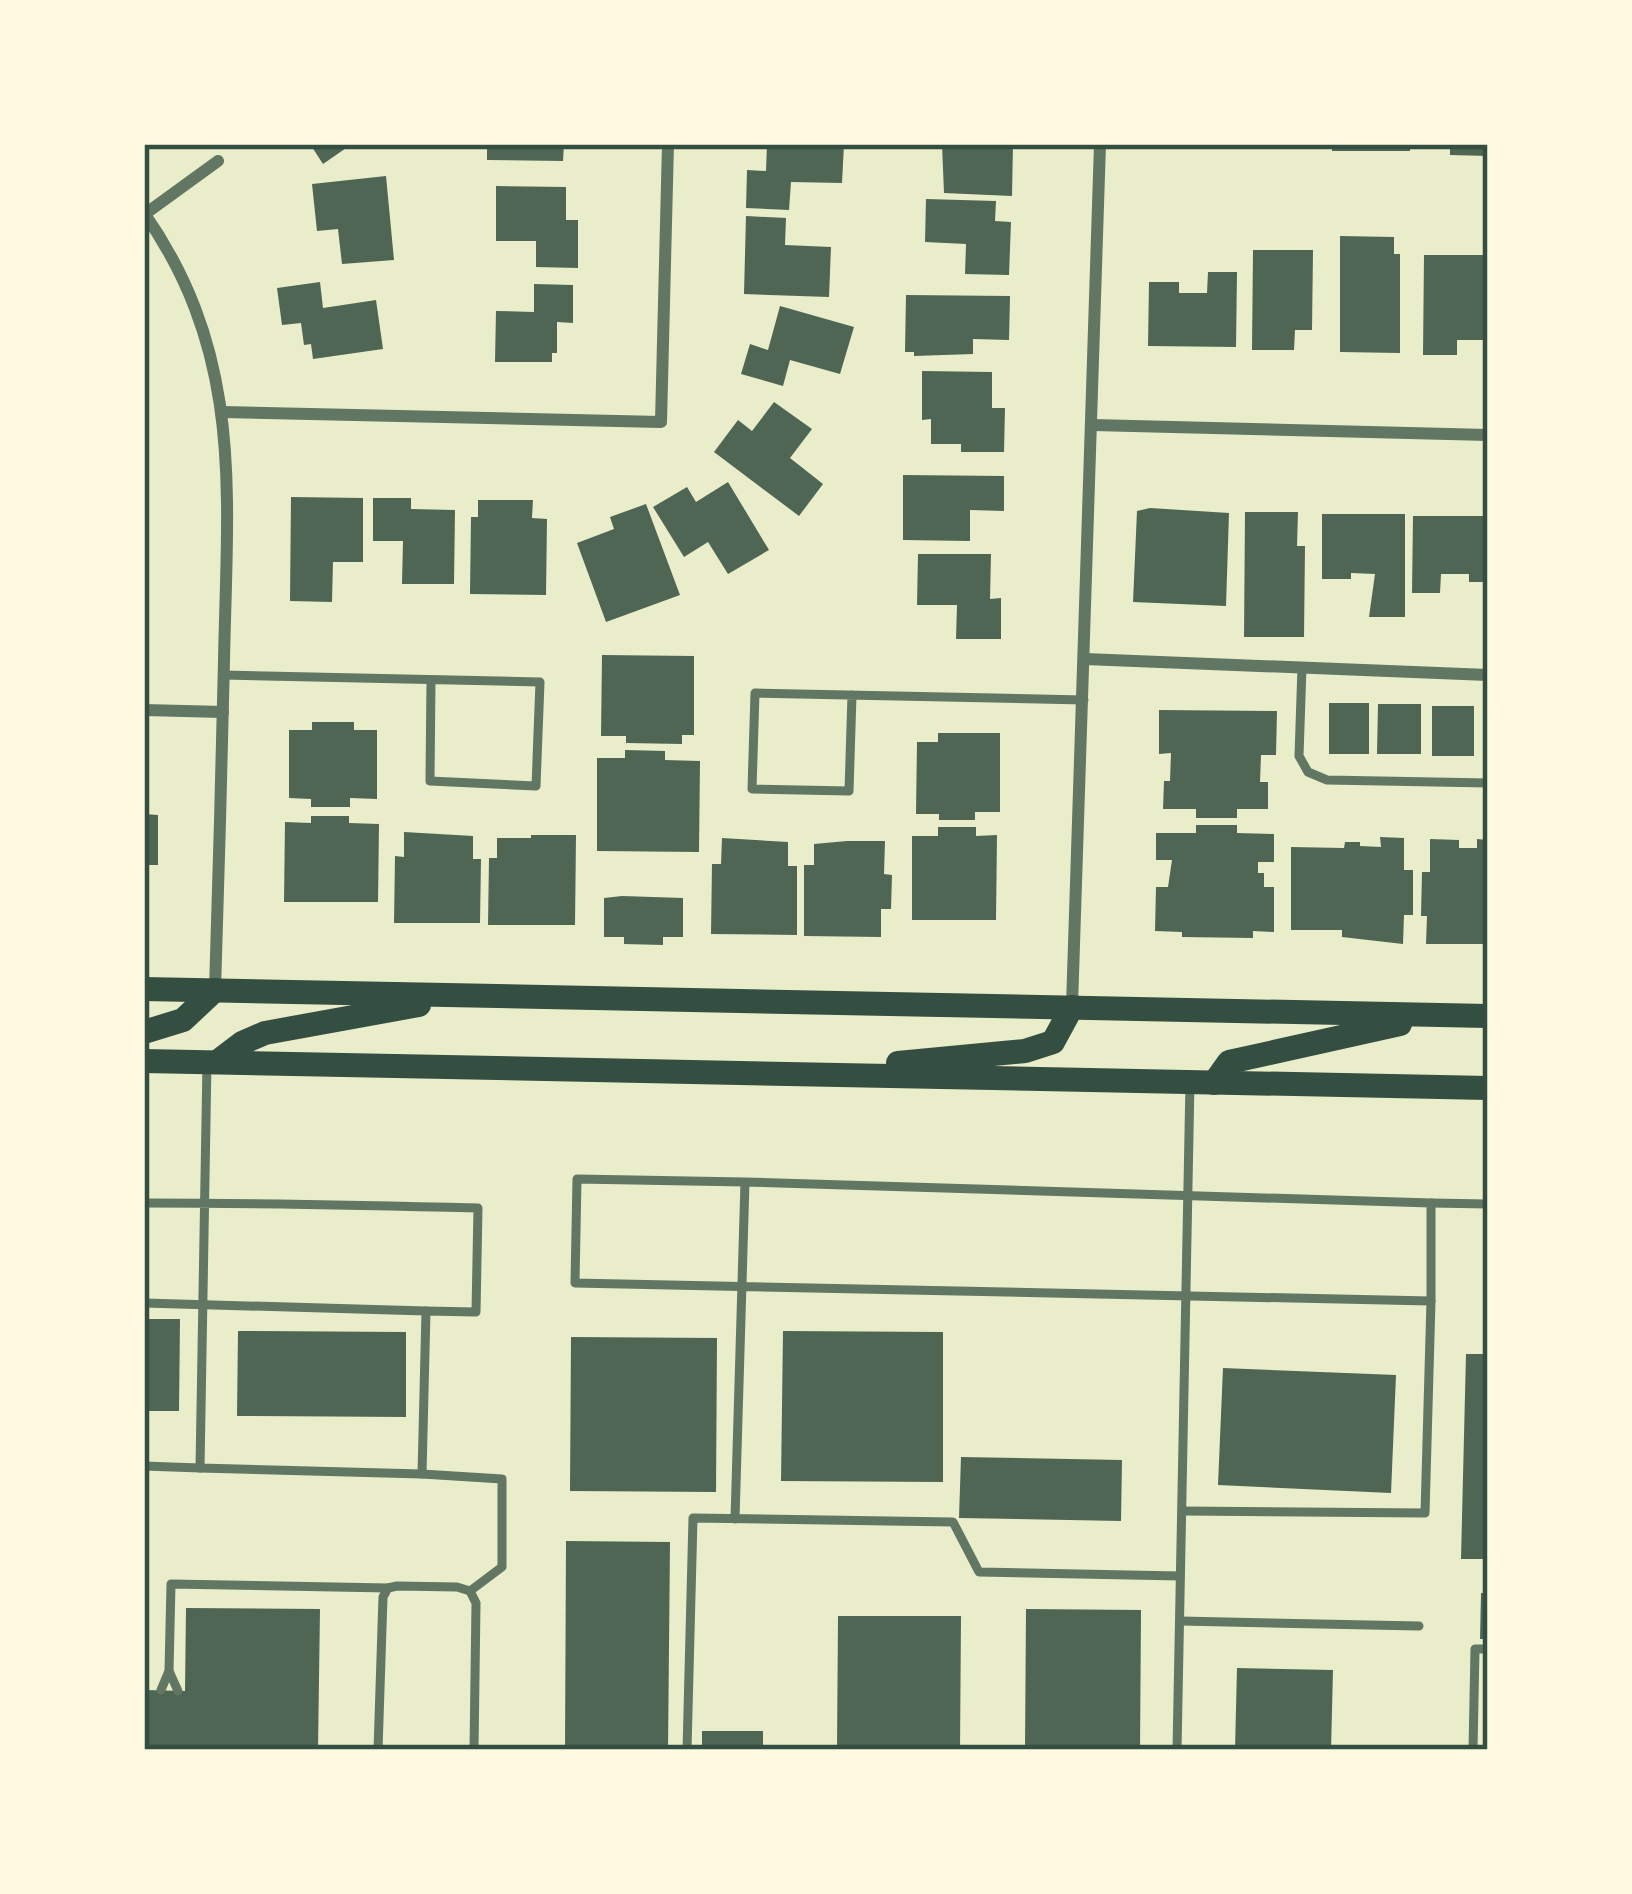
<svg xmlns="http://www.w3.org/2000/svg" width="1632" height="1894" font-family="Literata,serif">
<rect width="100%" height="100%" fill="#e9edc9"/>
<g fill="#4f6655">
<path d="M310,144H352L323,164Z"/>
<path d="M487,144H564L563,161L487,160Z"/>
<path d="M767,144H844L842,183L791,182L789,210L746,208L747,170L766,171Z"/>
<path d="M942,144H1013L1012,196L944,193Z"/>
<rect x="1332" y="144" width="78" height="7"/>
<path d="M1450,144H1488V156L1450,155Z"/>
<path d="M386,176L394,260L342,264L338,229L317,231L312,184Z"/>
<path d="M496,186L566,187V220H578V268L536,267V241H496Z"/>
<path d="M926,199L996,201L995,221L1011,222L1009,275L965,274L966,244L925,242Z"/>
<path d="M746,216L786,218L785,245L831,247L829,297L744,294Z"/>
<path d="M1340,236L1394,237V254H1400V353L1340,352Z"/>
<path d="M1253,250H1313L1312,330H1295L1294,350H1252Z"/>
<path d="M1424,255H1485V340H1457V355H1423Z"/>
<path d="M1208,272H1237L1236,347L1148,346L1149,282H1179V293H1207Z"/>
<path d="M320,282L323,308L376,300L383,349L313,359L311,344L304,345L301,323L282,325L277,288Z"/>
<path d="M534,284L573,285V323L557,322V353H552V362H495L496,311L534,312Z"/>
<path d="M906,295L1010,296L1009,340L973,339V354L914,356V352H905Z"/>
<path d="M780,306L854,327L840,374L790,360L783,386L741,374L750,344L768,350Z"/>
<path d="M922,371L992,372V408H1005L1004,452H961V444H931V419L922,420Z"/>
<path d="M774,402L812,429L790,458L823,484L799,516L714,452L738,420L752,431Z"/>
<path d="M903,475L1004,476V511L970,510V541L903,540Z"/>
<path d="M728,482L769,550L728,574L708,542L684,557L653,507L687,487L696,502Z"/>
<path d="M291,497L363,498V562H333L332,602L290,601Z"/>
<path d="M373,498H411V509L455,510L454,584H402L403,541H373Z"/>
<path d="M478,500H533L532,518L547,519L546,595L470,594L471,517H478Z"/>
<path d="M646,504L680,595L606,622L577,543L614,529L610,517Z"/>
<path d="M1150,508L1229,513L1226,606L1133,602L1137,511Z"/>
<path d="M1245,512H1298L1297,546H1305L1304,637H1244Z"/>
<path d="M1322,514H1405V617H1369L1375,574L1351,573V579H1322Z"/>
<path d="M1413,516H1488V582H1469V574H1441L1440,593H1412Z"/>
<path d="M918,554H991L990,599L1001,598V639H956L957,605H917Z"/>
<path d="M602,655L694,656V735H682V744L626,743V736H601Z"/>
<rect x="1329" y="703" width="40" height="51"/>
<path d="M1378,704H1421V754H1377Z"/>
<rect x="1432" y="706" width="42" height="50"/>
<path d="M1159,710L1277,711L1276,755H1261L1260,782H1268V809H1237V818H1196V809H1163L1164,781H1170L1171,753L1159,754Z"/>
<path d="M312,722H354V730H377V799L350,798V807H311V799L289,798V730H312Z"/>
<path d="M938,733H1000V812H975V820H939V814H916L917,742H938Z"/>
<path d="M625,750L665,751V760L700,761L699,852L597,851V758H625Z"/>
<path d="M144,814L158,815V865H144Z"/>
<path d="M311,816H349V823L379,824L378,902H284L285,822L311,823Z"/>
<path d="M1196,825H1237V833L1274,834V862H1258V873H1264V887H1274V932L1253,931V938L1182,937V932L1155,931L1156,887H1168L1172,860H1156V833H1196Z"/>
<path d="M938,827H976V836L997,835L996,920H912V836H938Z"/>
<path d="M404,832L473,836V859H481L480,923H394L395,856L404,857Z"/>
<path d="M531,835H576L575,925H488L489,858H497V838H531Z"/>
<path d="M1380,837L1404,838V870H1413V915H1404L1403,944L1342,937V930H1291V847L1344,848L1345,842H1360V846L1381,847Z"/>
<path d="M722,838L788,842V866H797V935L711,934L712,864H721Z"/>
<path d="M1430,839L1459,840V848H1477V839L1488,840V944H1426L1427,916H1421L1422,872H1430Z"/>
<path d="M847,841H885L884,874L892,875L891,909H881V937L804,936V865H814V844Z"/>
<path d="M622,896L683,898V937H663V945L624,944V937H604V898Z"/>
<path d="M144,1319H180L179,1411H144Z"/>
<path d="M238,1331L406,1332V1417L237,1416Z"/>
<path d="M783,1331L943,1332V1482L781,1481Z"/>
<path d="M571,1337L717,1338L716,1492L570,1491Z"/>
<path d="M1466,1354H1488V1559H1461Z"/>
<path d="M1223,1368L1396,1375L1391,1493L1218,1485Z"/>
<path d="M961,1457L1122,1460L1121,1521L959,1518Z"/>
<path d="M566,1541L670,1542L668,1750H565Z"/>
<path d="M1481,1593H1488V1639H1480Z"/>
<path d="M186,1608L320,1609L318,1750H144V1690L185,1691Z"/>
<path d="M1026,1609L1141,1610L1140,1750H1025Z"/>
<path d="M838,1616H961L960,1750H837Z"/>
<path d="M1237,1668L1333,1670L1331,1750H1235Z"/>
<rect x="702" y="1731" width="61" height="19"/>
</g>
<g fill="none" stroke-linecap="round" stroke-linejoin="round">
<g stroke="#617663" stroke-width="9">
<path d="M1302,667L1299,756L1308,772L1327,780L1488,783"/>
<path d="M223,675L540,682L536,786L430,781L431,680"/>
<path d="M852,695L849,791L752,789L755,693L1084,700"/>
<path d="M144,1203C255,1203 366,1205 478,1208L476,1312L426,1311L422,1474L200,1468L207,1062"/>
<path d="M1431,1203L1488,1204"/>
<path d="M144,1303L426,1311"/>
<path d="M144,1466L200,1468"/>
<path d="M422,1474L502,1479V1567L470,1591"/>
<path d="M1182,1511L1425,1513L1431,1301"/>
<path d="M735,1519L745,1182L577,1179L575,1283L1431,1301V1203L745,1182"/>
<path d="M1180,1621L1419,1626"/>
<path d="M169,1671L178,1691"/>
<path d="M161,1690L169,1671L171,1584L388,1588"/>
<path d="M378,1750L383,1597L388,1588L397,1586L457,1587L470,1591L476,1603L474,1750"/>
<path d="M687,1750L693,1518L953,1522L979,1572L1180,1576"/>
<path d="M1177,1750L1190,1082"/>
<path d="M1473,1750L1475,1649H1488"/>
</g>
<g stroke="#617663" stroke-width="12">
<path d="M144,213C245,357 227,496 224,661C222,771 218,880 215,990"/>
<path d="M145,214L218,161"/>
<path d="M223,412L661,422L668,144"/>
<path d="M1093,425L1488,435"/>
<path d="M1085,659L1488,675"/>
<path d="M144,710L223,712"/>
<path d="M1072,1006L1100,144"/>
</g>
<g stroke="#344e41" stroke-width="24">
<path d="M144,989L1488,1016"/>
<path d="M144,1032L183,1020L215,990"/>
<path d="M144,1061L1488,1088"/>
<path d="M217,1062L242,1043L265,1033L419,1005"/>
<path d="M898,1063L1025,1051L1053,1042L1072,1007"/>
<path d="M1214,1083L1229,1062L1400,1024"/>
</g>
</g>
<rect width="1632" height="1894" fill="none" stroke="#fefae0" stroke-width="294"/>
<rect x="147" y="147" width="1338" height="1600" fill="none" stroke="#344e41" stroke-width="4.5"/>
</svg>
